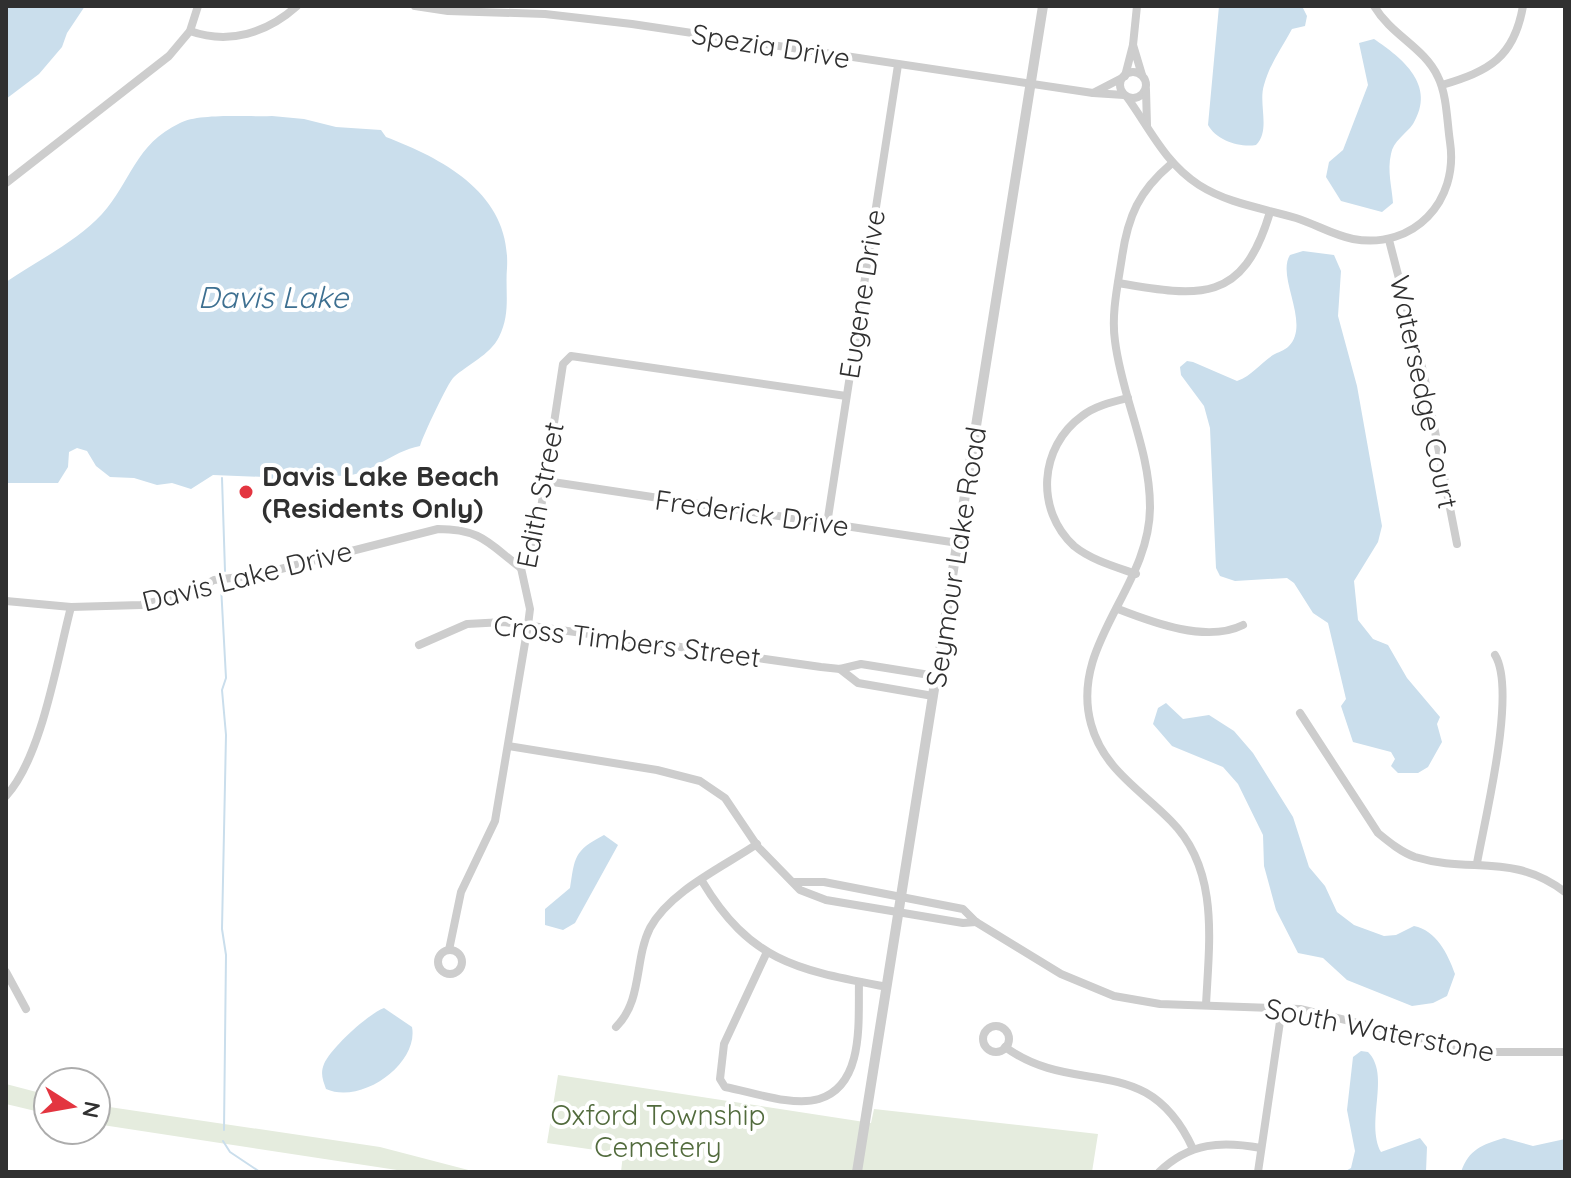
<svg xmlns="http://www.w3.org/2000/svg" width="1571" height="1178" font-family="Quicksand,sans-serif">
<rect width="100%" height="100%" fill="#fff"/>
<g fill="#e5ecde">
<path d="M558,1075L871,1123L874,1109L1098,1134L1092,1172H621L623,1154L547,1143Z"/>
<path d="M6,1084L48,1095V1114L6,1104Z"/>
<path d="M96,1105L380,1147L476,1172H410L96,1124Z"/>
</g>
<g fill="#cadeec">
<path d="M6,6H85L67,33L62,47L39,74L6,99Z"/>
<path d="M1219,6H1302L1307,16L1305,26L1292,29C1282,48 1270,63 1264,85C1258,104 1271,130 1256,145C1240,148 1216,140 1208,125Z"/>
<path d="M1374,39C1402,58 1437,85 1413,124C1406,134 1393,141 1391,154C1387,171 1392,187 1393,203L1382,212L1341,201L1326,177L1329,162L1343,150L1368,85L1359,43Z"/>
<path d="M272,116L304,119L336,127L381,130L386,137C446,160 511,195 507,268C505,292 511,313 499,337C490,355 467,365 454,377C448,382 423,436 420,446C386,452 362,486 327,473L311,483L285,486L265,477L213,475L191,489L172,483L157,485L134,478L110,477L96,466L87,451L77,448L69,452L68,467L58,483H6V282C37,261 76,242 102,214C131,182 135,144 180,123C199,113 248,117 272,116Z"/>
<path d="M1303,251L1334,255L1341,271L1338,316L1357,386L1382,526L1378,542L1354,581L1358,620L1373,639L1388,645L1407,678L1440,717L1437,724L1442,742L1428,767L1418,773H1398L1391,766L1395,759L1391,752L1353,742L1341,706L1346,699L1328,623L1313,613L1294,583L1287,578L1235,581L1220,576L1216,568L1210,428L1204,406L1181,375L1180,367L1187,361L1193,362L1237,381C1253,375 1259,364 1273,355C1278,352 1284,351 1289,346C1311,323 1276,277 1290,255Z"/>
<path d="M1166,703L1183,719L1209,715L1234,731L1253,753L1293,817L1309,867L1325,886L1337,912L1354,925L1384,936L1396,935L1414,926C1436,930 1448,954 1455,974L1447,996L1433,1003L1412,1006L1347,980L1323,958L1298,953L1276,910L1264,866L1263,835L1238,784L1223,767L1172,746L1153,724L1158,708Z"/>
<path d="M604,835L618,845L575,923L563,930L545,925V909L570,888C575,858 573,851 604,835Z"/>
<path d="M384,1008L412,1027C419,1063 362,1105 326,1089C323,1080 320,1074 324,1064C331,1048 368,1014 384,1008Z"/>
<path d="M1361,1051L1368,1052C1391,1075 1365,1122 1381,1152L1420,1138L1427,1147L1426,1172H1344L1351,1168L1355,1151L1347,1110L1353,1057Z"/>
<path d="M1504,1138L1533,1146L1565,1139V1172H1461C1469,1149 1482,1145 1504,1138Z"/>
</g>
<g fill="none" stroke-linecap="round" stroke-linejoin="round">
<g stroke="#cadeec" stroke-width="2">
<path d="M222,478L225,571"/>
<path d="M221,586L226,678L222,690L226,735L222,929L226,955L224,1130"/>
<path d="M223,1141L230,1152L260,1172"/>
</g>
<g stroke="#cdcdcd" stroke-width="8">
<path d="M415,6L448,11L545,14L632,24L1093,93"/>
<path d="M190,31C229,45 267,33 297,6"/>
<path d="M1133,45L1137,6"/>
<circle cx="1133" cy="85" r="13"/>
<path d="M1125,76L1133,45L1142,75"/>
<path d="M1122,78L1093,93L1124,95"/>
<path d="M1442,85C1489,71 1514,58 1523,6"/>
<path d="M1146,90L1147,125"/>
<path d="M1127,97C1150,129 1165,163 1199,185C1229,204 1263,208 1296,218C1315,224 1333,235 1353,239C1414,250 1459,201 1450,142C1447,122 1447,95 1438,77C1424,47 1392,36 1374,6"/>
<path d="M1171,164C1139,191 1128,216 1122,257C1118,284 1111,314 1115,341C1122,398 1150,449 1150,507C1150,588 1069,644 1091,724C1103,769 1141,790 1171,821C1220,870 1209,943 1206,1005"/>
<path d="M6,183L169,56L190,31L198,6"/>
<path d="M1389,240L1424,375L1457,544"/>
<path d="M1118,283C1200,297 1243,304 1270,212"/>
<path d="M1128,398C1112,402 1095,406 1082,416C1039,447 1035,510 1074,546C1091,560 1116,567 1136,574"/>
<path d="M546,481L958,543"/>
<path d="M827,524L898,65"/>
<path d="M521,568L534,554L563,364L571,356L846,396"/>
<path d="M6,601L71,607L141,605L187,594L214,580L257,575L438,529C482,529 489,544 521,568"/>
<path d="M1118,609C1154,623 1207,643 1243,625"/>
<path d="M419,645L467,624L504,622L821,667L840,669L861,664L936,676"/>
<path d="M840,669L858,683L933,696"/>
<path d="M1300,713L1378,833C1389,842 1401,852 1415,857C1471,874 1512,852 1565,892"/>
<path d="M508,746L657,770L700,781L725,798L758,847L800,890L826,900L963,923L976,922"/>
<path d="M6,796C42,757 57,660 71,607"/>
<path d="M1477,863C1485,818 1517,691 1495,655"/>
<path d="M702,881C751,963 799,970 887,987"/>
<path d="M795,882H824L963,909L976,922L1061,974L1114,996L1160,1004L1300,1009L1478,1052H1565"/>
<path d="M449,950L461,892L495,821L528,625L530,609L521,568"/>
<circle cx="450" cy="962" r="12"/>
<path d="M766,954L724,1044L720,1079L725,1087C752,1092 793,1107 819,1099C865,1085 858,1020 859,982"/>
<path d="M6,972L26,1009"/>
<circle cx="996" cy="1039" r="13"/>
<path d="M616,1027C643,1000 634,960 650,928C670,891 723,867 757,844"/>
<path d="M1005,1047C1077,1099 1147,1049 1193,1149"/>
<path d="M1159,1172C1190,1142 1222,1141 1261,1148"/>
<path d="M1258,1172L1282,1008"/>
</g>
<path stroke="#cdcdcd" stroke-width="10" d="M857,1172L1043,6"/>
</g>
<circle fill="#e33540" stroke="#fff" stroke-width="3" cx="246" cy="492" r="8"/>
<g text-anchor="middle" stroke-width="8" stroke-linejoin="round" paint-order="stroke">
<g font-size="28" fill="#303030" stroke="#fff">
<text transform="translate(771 46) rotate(9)" y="10">Spezia Drive</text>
<text transform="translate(862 294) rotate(-81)" y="10">Eugene Drive</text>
<text transform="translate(1424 392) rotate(78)" y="10">Watersedge Court</text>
<text transform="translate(540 495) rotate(-79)" y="10">Edith Street</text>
<text transform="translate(752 513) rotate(8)" y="10">Frederick Drive</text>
<text transform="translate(956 557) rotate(-81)" y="10">Seymour Lake Road</text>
<text transform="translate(247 576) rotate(-14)" y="10">Davis Lake Drive</text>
<text transform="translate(627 641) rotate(7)" y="10">Cross Timbers Street</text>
<text transform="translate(1380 1030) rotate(11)" y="10">South Waterstone</text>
</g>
<g font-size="28" font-weight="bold" fill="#303030" stroke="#fff" text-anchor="start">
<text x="262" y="486">Davis Lake Beach<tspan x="262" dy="32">(Residents Only)</tspan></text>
</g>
<g font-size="28" fill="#526b3d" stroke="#fff">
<text x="658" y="1125">Oxford Township<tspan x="658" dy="32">Cemetery</tspan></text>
</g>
<g font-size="30" font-style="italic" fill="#3e7091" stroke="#fff">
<text x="273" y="308">Davis Lake</text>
</g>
</g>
<rect width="1571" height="1178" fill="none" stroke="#303030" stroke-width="16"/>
<g transform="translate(72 1106) rotate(101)"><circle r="38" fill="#ffffff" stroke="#acacac" stroke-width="2"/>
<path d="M0-6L14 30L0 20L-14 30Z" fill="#e33540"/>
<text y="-12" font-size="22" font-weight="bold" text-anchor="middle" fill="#303030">N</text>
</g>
</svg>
